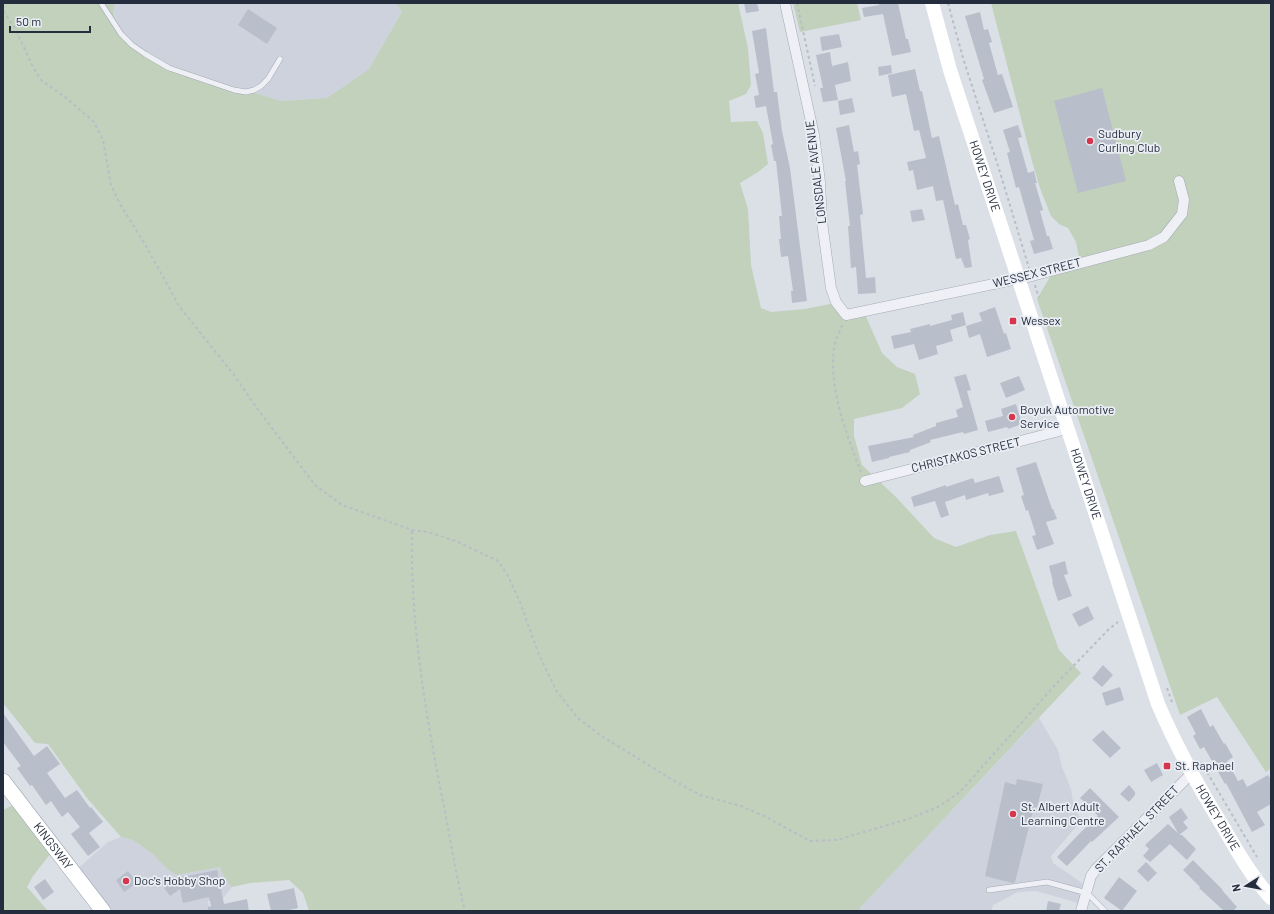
<svg xmlns="http://www.w3.org/2000/svg" width="1274" height="914" font-family="Barlow,sans-serif">
<rect width="100%" height="100%" fill="#dbe0e7"/>
<g fill="#cdd2dc">
<path d="M115,3H396L402,12L369,69L327,98L281,101L246,90L233,89L169,67L132,44L112,20Z"/>
<path d="M1039,718L1058,750L1062,767L1071,789L1074,809L1082,820L1051,856L1053,863L1088,887L1082,904L1036,891L1018,892L993,905L991,911H862L858,910Z"/>
<path d="M121,837L133,840L153,854L167,869L177,875L220,867L225,879L232,887L223,898L208,901L210,911H104L74,872L108,842Z"/>
</g>
<g fill="#c1d1bb">
<path d="M3,3H115L112,20L132,44L169,67L233,89L246,90L281,101L327,98L369,69L402,12L396,3H738L748,48L751,85L746,94L729,101L731,122L757,121L763,133L768,164L758,172L740,183L748,209L751,265L761,308L771,312L805,309L835,303L846,316L864,312L882,353L897,367L915,374L920,394L902,408L854,419V436L862,465L896,497L934,538L956,547L990,535L1016,531L1059,650L1081,673L859,909L862,911H309L303,893L289,880L250,883L232,887L225,879L220,867L177,875L167,869L153,854L133,840L121,837L87,798L48,744L35,743L3,703Z"/>
<path d="M793,3H857L861,20L800,32Z"/>
<path d="M991,3H1271V768L1266,772L1217,697L1180,715L1037,299L1054,270L1080,263L1076,242L1068,228L1059,224L1051,216L1040,188L1032,161Z"/>
<path d="M19,802L55,848L33,876L27,887L48,911H3V810Z"/>
</g>
<g fill="#b8bfca">
<path d="M744,3H757L759,11L746,13Z"/>
<path d="M879,3H898L906,39H908L911,52L892,56L883,14L864,17L862,8L879,5Z"/>
<path d="M248,9L277,28L267,44L238,25Z"/>
<path d="M980,12L984,30L988,29L992,42L989,43L998,75L1002,74L1013,107L994,113L982,80L984,79L965,16Z"/>
<path d="M766,28L774,92H777L782,131L790,168L807,301L792,303L791,291H793L788,256L781,257L779,239H781L779,216H782L776,161H774L771,145L773,144L766,106L756,108L754,96L759,95L755,74L759,73L752,31Z"/>
<path d="M839,34L842,47L822,51L820,37Z"/>
<path d="M830,52L832,66L848,62L851,81L835,85L838,100L823,102L820,88H823L816,55Z"/>
<path d="M891,65L892,73L879,76L878,67Z"/>
<path d="M915,69L920,91H922L932,138L939,136L955,205L958,204L963,225H966L970,239L968,240L972,267L965,268L961,258L956,259L943,200L936,201L933,186L917,190L913,170L909,171L907,162L926,158L919,130L914,131L906,94L892,97L888,75Z"/>
<path d="M1102,88L1126,181L1078,193L1054,101Z"/>
<path d="M852,98L855,112L840,115L838,101Z"/>
<path d="M849,125L854,152L858,151L860,164L857,165L863,214L860,215L866,278L875,277L876,293L858,294L856,267L851,268L848,226H850L845,181H846L836,128Z"/>
<path d="M1018,125L1022,137L1018,138L1028,173L1034,171L1037,183H1035L1043,210L1040,211L1047,236H1049L1053,249L1034,254L1030,241L1034,240L1019,187L1016,188L1007,153L1010,152L1003,130Z"/>
<path d="M922,209L925,220L912,222L910,211Z"/>
<path d="M995,307L1004,334L1006,333L1011,349L987,357L980,334L969,338L966,326L982,321L979,313Z"/>
<path d="M963,312L966,325L950,330L953,341L936,346L938,354L919,360L914,344L894,349L891,336L911,332L910,329L930,324V326L952,320L951,315Z"/>
<path d="M966,374L971,390L967,391L978,430L964,434L963,432L930,440L931,442L910,450V452L889,457V458L872,462L868,446L914,437L913,435L936,426V423L958,417L956,410L963,407L954,377Z"/>
<path d="M1019,376L1025,390L1006,398L1000,383Z"/>
<path d="M1016,404L1022,424L1008,429L1007,427L988,432L985,421L1003,416L1001,409Z"/>
<path d="M1036,462L1052,509H1053L1057,519L1046,522L1054,544L1037,550L1032,536L1036,535L1028,510L1026,511L1021,496L1024,495L1016,468Z"/>
<path d="M999,476L1004,492L989,496L988,493L966,500L965,495L945,502L949,515L941,518L935,501L914,507L911,497L946,485V487L973,478L975,483Z"/>
<path d="M1065,561L1068,574L1064,575L1072,596L1058,601L1052,582H1053L1049,566Z"/>
<path d="M1088,606L1094,619L1079,627L1072,614Z"/>
<path d="M1103,665L1113,675L1102,687L1092,678Z"/>
<path d="M1120,687L1124,700L1106,706L1102,693Z"/>
<path d="M1201,709L1210,727L1213,725L1224,744L1225,743L1233,757L1227,761L1238,781L1243,779L1247,787L1268,775L1271,780V804L1257,812L1265,825L1252,832L1226,783L1225,784L1204,747L1200,749L1193,736L1196,734L1187,717Z"/>
<path d="M3,713L34,756L47,746L60,764L47,773L65,798L77,790L90,808L91,807L103,822L89,833L100,847L88,856L71,834L80,827L68,812L62,817L51,801L46,805L32,785L30,786L17,768L21,766L3,742Z"/>
<path d="M1103,730L1121,748L1110,758L1092,740Z"/>
<path d="M1157,763L1163,775L1151,782L1144,770Z"/>
<path d="M1017,779L1043,784L1037,807H1034L1015,882L1013,883L985,876L1005,782L1016,785Z"/>
<path d="M1129,785L1135,792V795L1129,802L1120,794Z"/>
<path d="M1090,788L1119,817L1092,842L1091,841L1067,866L1057,857L1082,831L1098,816L1080,798Z"/>
<path d="M1181,808L1188,818L1183,822L1188,828L1179,835H1182L1196,849L1187,860L1170,844L1150,862L1143,856L1149,849L1145,845L1168,824L1178,833L1169,817Z"/>
<path d="M1193,860L1222,889V890L1237,907L1233,911H1224L1199,888L1200,887L1183,870Z"/>
<path d="M1146,862L1157,873L1148,882L1137,871Z"/>
<path d="M217,870L224,904L247,899L249,911H208V907L211,906L209,897L183,903L180,889L170,896L164,888L177,878Z"/>
<path d="M128,871L137,883L124,892L116,880Z"/>
<path d="M1119,877L1137,891L1122,911L1104,898Z"/>
<path d="M45,879L54,892L43,900L34,887Z"/>
<path d="M294,888L298,908L285,911H271L267,894Z"/>
<path d="M1048,901L1061,904L1059,911H1046Z"/>
</g>
<g fill="none" stroke-linecap="round" stroke-linejoin="round">
<g stroke="#a4aab4" stroke-width="6">
<g id="service">
<path d="M101,3L121,34L132,45L145,54L169,68L234,90L246,92L254,90L261,86L268,79L280,59"/>
<path d="M989,890L1047,882L1087,893L1105,911"/>
</g>
</g>
<g stroke="#a4aab4" stroke-width="11">
<g id="minor">
<path d="M785,3L814,135L820,182L822,222L831,288L836,302L846,315L1032,276L1149,245L1164,237L1182,214L1184,200L1179,181"/>
<path d="M865,481L1067,429"/>
<path d="M1081,911L1091,876L1096,869L1191,774"/>
</g>
</g>
<g stroke="#9aa4b3" stroke-width="16">
<g id="primary">
<path id="s2" d="M3,781L103,911"/>
</g>
</g>
<g stroke="#b9bdc5" stroke-width="2" stroke-dasharray="3 3" stroke-linecap="butt">
<path d="M797,3L815,86"/>
<path d="M948,3L963,58L999,169L1029,268"/>
<path d="M3,11L15,28L33,67L41,80L65,97L94,122L103,140L111,185L120,204L146,246L179,306L234,375L259,411L315,485L342,505L412,530L428,532L456,541L498,561L508,576L520,602L539,655L557,692L578,718L600,735L671,779L700,795L741,806L764,816L810,841L837,840L908,819L938,807L960,792L1055,685L1109,629L1118,622"/>
<path d="M1035,285L1039,298"/>
<path d="M842,325C840,332 835,340 834,348C829,390 846,433 861,472"/>
<path d="M412,531C410,624 426,716 444,807C451,842 456,877 465,911"/>
<path d="M1167,688L1173,705"/>
<path d="M1201,762L1257,857"/>
</g>
<use href="#service" stroke="#eef0f5" stroke-width="5"/>
<use href="#minor" stroke="#eef0f5" stroke-width="10"/>
<path stroke="#fff" stroke-width="14" id="s1" d="M932,3L950,70L964,113L1158,704C1176,746 1198,786 1222,825C1237,851 1251,876 1271,898"/>
<use href="#primary" stroke="#fff" stroke-width="15"/>
</g>
<g fill="#d6354e" stroke="#eaeef4" stroke-width="1.5">
<circle cx="1090" cy="141" r="4"/>
<rect x="1009" y="317" width="8" height="8" rx="2"/>
<circle cx="1012" cy="417" r="4"/>
<rect x="1163" y="762" width="8" height="8" rx="2"/>
<circle cx="1013" cy="814" r="4"/>
<circle cx="126" cy="881" r="4"/>
</g>
<g text-anchor="middle" stroke-width="3.5" stroke-linejoin="round" paint-order="stroke">
<g font-size="12" fill="#242d3d" stroke="#eaeef4" text-anchor="start">
<text x="1098" y="138">Sudbury<tspan x="1098" dy="14">Curling Club</tspan></text>
<text x="1021" y="325">Wessex</text>
<text x="1020" y="414">Boyuk Automotive<tspan x="1020" dy="14">Service</tspan></text>
<text x="1175" y="770">St. Raphael</text>
<text x="1021" y="811">St. Albert Adult<tspan x="1021" dy="14">Learning Centre</tspan></text>
<text x="134" y="885">Doc's Hobby Shop</text>
</g>
<g font-size="12" fill="#242d3d" stroke="#eaeef4">
<text transform="translate(816 172) rotate(-97)" y="4">LONSDALE AVENUE</text>
<text dy="4" stroke="none"><textPath href="#s1" startOffset="181">HOWEY DRIVE</textPath></text>
<text transform="translate(1037 273) rotate(-14)" y="4">WESSEX STREET</text>
<text transform="translate(966 455) rotate(-14)" y="4">CHRISTAKOS STREET</text>
<text dy="4" stroke="none"><textPath href="#s1" startOffset="505">HOWEY DRIVE</textPath></text>
<text dy="4" stroke="none"><textPath href="#s1" startOffset="865">HOWEY DRIVE</textPath></text>
<text transform="translate(1137 829) rotate(-46)" y="4">ST. RAPHAEL STREET</text>
<text dy="4" stroke="none"><textPath href="#s2" startOffset="82">KINGSWAY</textPath></text>
</g>
</g>
<rect width="1274" height="914" fill="none" stroke="#242d3d" stroke-width="8"/>
<g transform="translate(1246 886) rotate(259)" stroke="#eaeef4" stroke-width="3" paint-order="stroke">
<path d="M0-3L7 15L0 10L-7 15Z" fill="#242d3d"/>
<text y="-6" font-size="11" font-weight="bold" text-anchor="middle" fill="#242d3d">N</text>
</g>
<path d="M10 26v6h80v-6" fill="none" stroke="#242d3d" stroke-width="2"/>
<text x="16" y="26" font-size="12" fill="#242d3d" stroke="#eaeef4" stroke-width="3" paint-order="stroke">50 m</text>
</svg>
